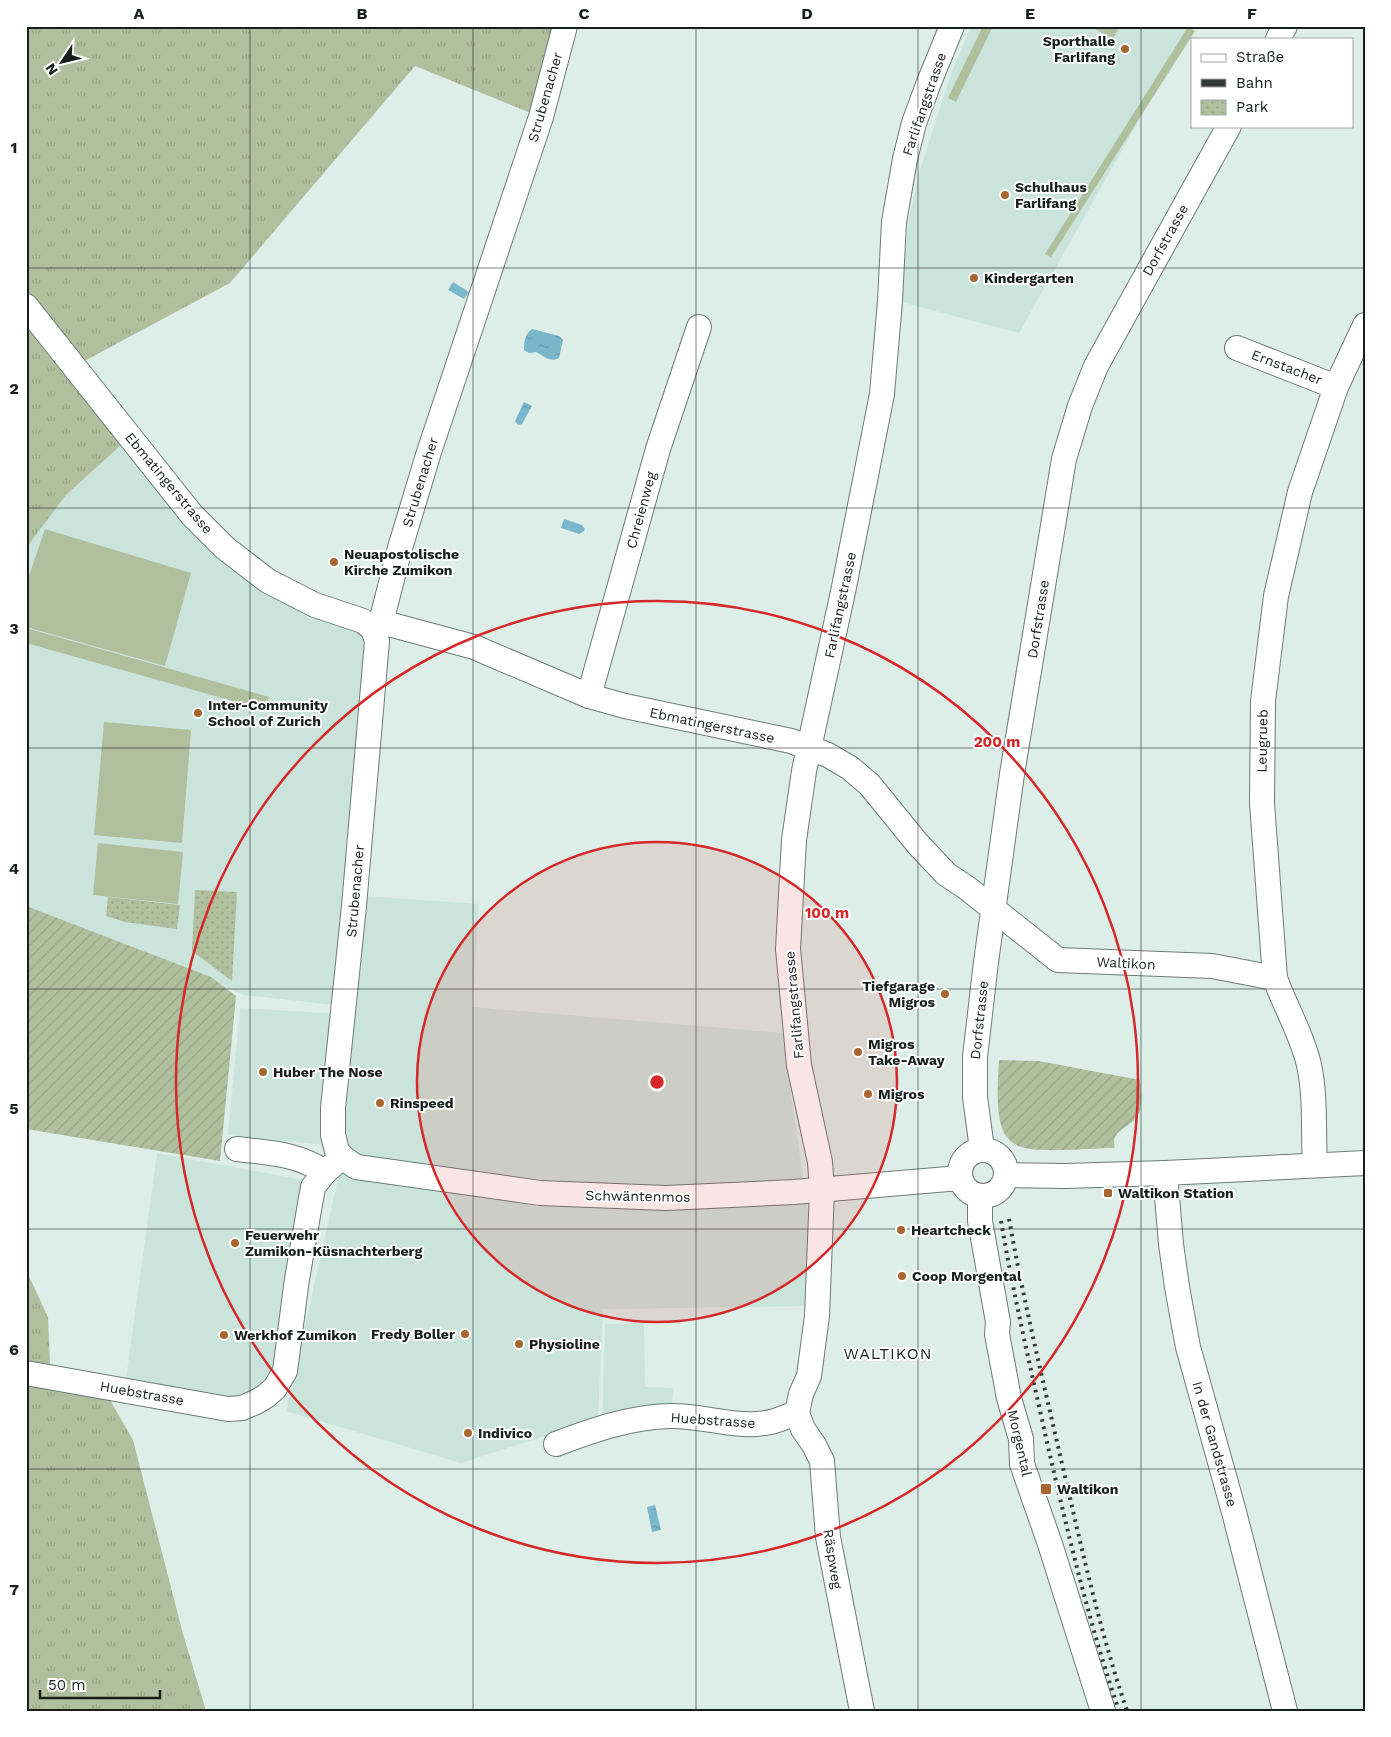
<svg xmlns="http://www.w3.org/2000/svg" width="1391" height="1737" font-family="'Work Sans',sans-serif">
<defs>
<pattern id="grass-tufts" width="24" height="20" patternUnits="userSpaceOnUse" patternTransform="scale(1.25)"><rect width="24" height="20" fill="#b0bf9d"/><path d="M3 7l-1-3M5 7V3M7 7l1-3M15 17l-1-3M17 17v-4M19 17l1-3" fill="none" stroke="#97a487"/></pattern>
<pattern id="park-dots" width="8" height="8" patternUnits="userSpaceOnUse" patternTransform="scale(1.25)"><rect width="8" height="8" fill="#b0bf9d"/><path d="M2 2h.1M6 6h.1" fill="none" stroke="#97a487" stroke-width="1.8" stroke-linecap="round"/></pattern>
<pattern id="garden-furrows" width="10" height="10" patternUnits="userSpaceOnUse" patternTransform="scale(1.25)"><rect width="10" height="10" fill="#b0bf9d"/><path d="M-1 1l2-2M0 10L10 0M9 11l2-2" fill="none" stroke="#97a487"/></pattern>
<pattern id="water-ripples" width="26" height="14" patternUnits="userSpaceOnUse" patternTransform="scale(1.25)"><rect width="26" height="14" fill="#7ab7cb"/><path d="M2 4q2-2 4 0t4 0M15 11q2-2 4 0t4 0" fill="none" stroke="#6394a4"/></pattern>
</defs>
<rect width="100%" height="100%" fill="#ddeee8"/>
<g fill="#cbe4db">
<path d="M971,26H1192L1019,333L901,302L909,217L919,173L951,74Z"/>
<path d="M130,437L225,548L373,629L343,1006L244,995L26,908V547L66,495Z"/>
<path d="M366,896L479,904L472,1007L782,1033L809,1218L808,1306L603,1309L598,1419L461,1463L286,1411L345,1147L228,1135L240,1008L356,1015Z"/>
<path d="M157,1153L304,1180L273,1371L256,1389L227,1400L126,1379Z"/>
<path d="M644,1323L645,1387L673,1388L671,1416L602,1427L605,1324Z"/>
</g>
<g fill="url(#grass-tufts)">
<path d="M26,26H565L541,117L415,66L230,283L75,366L130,437L66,495L26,548Z"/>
<path d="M26,1270L48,1317L50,1364L136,1383L102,1386L133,1440L183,1634L206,1711H26Z"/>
</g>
<g fill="url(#park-dots)">
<path d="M195,890L237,892L232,981L192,951Z"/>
<path d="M108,897L180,905L177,929L125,922L106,916Z"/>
</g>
<g fill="url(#garden-furrows)">
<path d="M26,906L211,977L236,996L220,1161L26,1129Z"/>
<path d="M999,1060L1039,1061L1140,1080C1141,1091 1143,1103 1139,1113C1135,1124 1117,1128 1114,1140C1114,1143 1115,1145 1114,1148C1092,1148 1036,1154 1018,1146C1012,1143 1007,1138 1004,1133C995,1116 998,1079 999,1060Z"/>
</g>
<g fill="#b0bf9d">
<path d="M983,26H993L956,102L948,98Z"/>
<path d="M1090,26H1120L1113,39Z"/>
<path d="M1188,27L1195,31L1051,257L1045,254Z"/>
<path d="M45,529L191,573L165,666L26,627V585Z"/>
<path d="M26,628L269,697L265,710L26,643Z"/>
<path d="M104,722L191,730L182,843L94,835Z"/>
<path d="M98,843L183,852L178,904L93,895Z"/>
</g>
<g fill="url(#water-ripples)">
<path d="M453,282L469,292L464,299L448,290Z"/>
<path d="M532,329L559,336L563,340L559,358C550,363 544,356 536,352L529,353L524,350C524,341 525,334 532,329Z"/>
<path d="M524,402L532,406L522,424L518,425L515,421Z"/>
<path d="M564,519L582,525L585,529L584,531L579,534L561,528Z"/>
<path d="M655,1505L661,1530L652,1532L647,1507Z"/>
</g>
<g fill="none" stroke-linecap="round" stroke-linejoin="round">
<g stroke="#6c7b76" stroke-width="26">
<g id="minor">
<path d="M1278,39L1285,26"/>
<path d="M26,306L192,515L225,548L268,581L315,605L363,621L373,629"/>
<path d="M1237,348L1336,387"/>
<path d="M381,622L474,647L589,696L625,706L791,741L828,755L850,768L869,784L917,843L946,874L967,888L1058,960L1212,966L1275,978"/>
<path d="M373,629L377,641L354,906L333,1108V1135L337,1151L342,1157L356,1167L371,1169L540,1193L666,1198L794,1192L960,1178"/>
<path d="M373,629L381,622L400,548L429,452L541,117L565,26"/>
<path d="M589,696L658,449L699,327"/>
<path d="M237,1149C270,1153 296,1153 325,1172"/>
<path d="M982,1149L975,1097V1057L986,962L1012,774L1064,459L1080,406L1096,366L1229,126"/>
<circle cx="983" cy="1173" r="23"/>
<path d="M1315,1165C1313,1133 1316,1097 1309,1065C1302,1034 1285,1007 1275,978L1262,803L1263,701L1276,596L1300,492L1336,387L1365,325"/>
<path d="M1165,1173L1171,1244L1177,1287L1188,1347L1234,1512L1285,1711"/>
<path d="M1007,1175L1065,1176L1165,1173L1365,1163"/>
<path d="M980,1196V1221L998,1322L997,1334L1009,1398L1021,1439L1022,1464L1050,1544L1103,1711"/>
<path d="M26,1373L228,1409L242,1408L256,1402L266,1396L275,1388L285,1371L297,1279L313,1187L325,1172L342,1157"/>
<path d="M797,1413L801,1394L809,1376L817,1316L822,1190L820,1162L799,1065L788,949L794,840L804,771L843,592L882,394L890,301L894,222L905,159L914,123L928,85L952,26"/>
<path d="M797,1413L803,1429L814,1445L822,1461L828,1537L862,1711"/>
<path d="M556,1444C593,1430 630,1417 670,1416C701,1415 733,1428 765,1423C776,1422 786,1416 797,1413"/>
</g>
</g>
<use href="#minor" stroke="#fff" stroke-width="24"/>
<g stroke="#323937" stroke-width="4" stroke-dasharray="2.5 5" stroke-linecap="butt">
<path d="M1009,1219C1024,1303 1044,1385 1063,1468C1082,1550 1100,1631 1127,1711"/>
<path d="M1001,1221C1014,1298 1032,1374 1049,1451C1069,1538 1090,1626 1119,1711"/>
</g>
</g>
<path fill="none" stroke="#181e1c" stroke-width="1" stroke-opacity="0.55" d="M250,26V1711M473,26V1711M696,26V1711M918,26V1711M1141,26V1711M26,268H1365M26,508H1365M26,748H1365M26,989H1365M26,1229H1365M26,1469H1365"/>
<circle cx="657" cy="1082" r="240" fill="#d62828" fill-opacity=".12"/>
<g fill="none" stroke="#d62828" stroke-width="2.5">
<circle cx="657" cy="1082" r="240"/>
<circle cx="657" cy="1082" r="481"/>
</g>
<g fill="#a76630" stroke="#fff" stroke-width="2">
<circle cx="1125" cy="49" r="5"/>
<circle cx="1005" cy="195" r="5"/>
<circle cx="974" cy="278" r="5"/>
<circle cx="334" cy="562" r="5"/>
<circle cx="198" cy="713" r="5"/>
<circle cx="945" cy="994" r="5"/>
<circle cx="858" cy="1052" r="5"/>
<circle cx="263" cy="1072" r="5"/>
<circle cx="868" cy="1094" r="5"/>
<circle cx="380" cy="1103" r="5"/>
<rect x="1103" y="1188" width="10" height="10" rx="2.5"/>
<circle cx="901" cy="1230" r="5"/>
<circle cx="235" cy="1243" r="5"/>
<circle cx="902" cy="1276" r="5"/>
<circle cx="465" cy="1334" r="5"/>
<circle cx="224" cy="1335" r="5"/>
<circle cx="519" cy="1344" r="5"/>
<circle cx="468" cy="1433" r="5"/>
<rect x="1040" y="1483" width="12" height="12" rx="2.5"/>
</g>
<g text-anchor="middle" stroke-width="4" stroke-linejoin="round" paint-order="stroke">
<g font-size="14" font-weight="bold" fill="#181e1c" stroke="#fff" text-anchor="start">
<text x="1115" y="46" text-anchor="end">Sporthalle<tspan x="1115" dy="16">Farlifang</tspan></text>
<text x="1015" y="192">Schulhaus<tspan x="1015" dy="16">Farlifang</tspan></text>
<text x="984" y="283">Kindergarten</text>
<text x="344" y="559">Neuapostolische<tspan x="344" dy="16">Kirche Zumikon</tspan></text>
<text x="208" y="710">Inter-Community<tspan x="208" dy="16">School of Zurich</tspan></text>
<text x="935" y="991" text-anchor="end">Tiefgarage<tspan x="935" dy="16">Migros</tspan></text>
<text x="868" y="1049">Migros<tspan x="868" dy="16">Take-Away</tspan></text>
<text x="273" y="1077">Huber The Nose</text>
<text x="878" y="1099">Migros</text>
<text x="390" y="1108">Rinspeed</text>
<text x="1118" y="1198">Waltikon Station</text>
<text x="911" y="1235">Heartcheck</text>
<text x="245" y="1240">Feuerwehr<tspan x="245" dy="16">Zumikon-Küsnachterberg</tspan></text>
<text x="912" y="1281">Coop Morgental</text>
<text x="455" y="1339" text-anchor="end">Fredy Boller</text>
<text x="234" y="1340">Werkhof Zumikon</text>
<text x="529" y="1349">Physioline</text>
<text x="478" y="1438">Indivico</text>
<text x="1057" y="1494">Waltikon</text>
</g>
<g font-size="14" fill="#181e1c" stroke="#fff">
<text transform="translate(545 97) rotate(-74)" y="5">Strubenacher</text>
<text transform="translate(924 104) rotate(-71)" y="5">Farlifangstrasse</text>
<text transform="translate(1165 240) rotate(-61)" y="5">Dorfstrasse</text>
<text transform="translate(1287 367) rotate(21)" y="5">Ernstacher</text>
<text transform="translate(420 482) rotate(-73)" y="5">Strubenacher</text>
<text transform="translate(169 483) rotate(50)" y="5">Ebmatingerstrasse</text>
<text transform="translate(641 510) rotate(-75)" y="5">Chreienweg</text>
<text transform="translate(840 605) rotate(-78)" y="5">Farlifangstrasse</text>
<text transform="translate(1038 619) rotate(-81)" y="5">Dorfstrasse</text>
<text transform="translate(712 725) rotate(12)" y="5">Ebmatingerstrasse</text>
<text transform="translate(1262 741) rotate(-89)" y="5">Leugrueb</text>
<text transform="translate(355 891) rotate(-85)" y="5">Strubenacher</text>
<text transform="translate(1126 963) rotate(3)" y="5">Waltikon</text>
<text transform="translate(794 1005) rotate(-95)" y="5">Farlifangstrasse</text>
<text transform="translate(979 1020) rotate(-84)" y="5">Dorfstrasse</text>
<text transform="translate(638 1196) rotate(1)" y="5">Schwäntenmos</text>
<text transform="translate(142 1393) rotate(10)" y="5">Huebstrasse</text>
<text transform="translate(713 1420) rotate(4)" y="5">Huebstrasse</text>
<text transform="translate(1020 1443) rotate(77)" y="5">Morgental</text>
<text transform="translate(1215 1444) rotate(74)" y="5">In der Gandstrasse</text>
<text transform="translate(833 1559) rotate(81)" y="5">Räspweg</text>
</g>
<g font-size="16" letter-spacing="1" fill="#181e1c" stroke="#fff">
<text x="888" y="1359">WALTIKON</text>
</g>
</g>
<circle cx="657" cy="1082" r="8" fill="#d62828" stroke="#fff" stroke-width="2.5"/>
<g font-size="15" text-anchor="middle" font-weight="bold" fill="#d62828" stroke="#fff" stroke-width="4" stroke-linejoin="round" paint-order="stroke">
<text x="997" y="747">200 m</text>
<text x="827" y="918">100 m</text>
</g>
<rect width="1391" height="1737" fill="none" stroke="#ffffff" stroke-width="55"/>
<rect x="1191" y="38" width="162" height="90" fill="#ffffff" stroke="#a3a5a4"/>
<rect x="1201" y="54" width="25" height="8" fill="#ffffff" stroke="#a3a5a4"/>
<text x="1236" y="62" font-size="15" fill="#181e1c">Straße</text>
<rect x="1201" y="79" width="25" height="8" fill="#323937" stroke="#a3a5a4"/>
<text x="1236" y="88" font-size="15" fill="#181e1c">Bahn</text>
<rect x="1201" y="100" width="25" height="15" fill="url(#park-dots)" stroke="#a3a5a4"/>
<text x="1236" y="112" font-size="15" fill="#181e1c">Park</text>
<g transform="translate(62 62) rotate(235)" stroke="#ffffff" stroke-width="4" paint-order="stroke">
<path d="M0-4L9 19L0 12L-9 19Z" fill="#181e1c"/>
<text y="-8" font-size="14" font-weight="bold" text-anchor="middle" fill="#181e1c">N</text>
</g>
<path d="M40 1690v8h120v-8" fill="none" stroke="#181e1c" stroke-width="2.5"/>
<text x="48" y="1690" font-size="15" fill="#181e1c" stroke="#ffffff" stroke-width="4" paint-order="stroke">50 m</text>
<rect x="28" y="28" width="1336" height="1682" fill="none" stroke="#181e1c" stroke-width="2"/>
<g font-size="16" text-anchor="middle" font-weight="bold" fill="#181e1c">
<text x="139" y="19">A</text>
<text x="362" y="19">B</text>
<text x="584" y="19">C</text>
<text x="807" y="19">D</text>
<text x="1030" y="19">E</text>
<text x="1252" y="19">F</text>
<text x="14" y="153">1</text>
<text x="14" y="394">2</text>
<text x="14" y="634">3</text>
<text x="14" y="874">4</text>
<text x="14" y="1114">5</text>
<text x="14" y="1355">6</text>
<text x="14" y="1595">7</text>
</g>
</svg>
